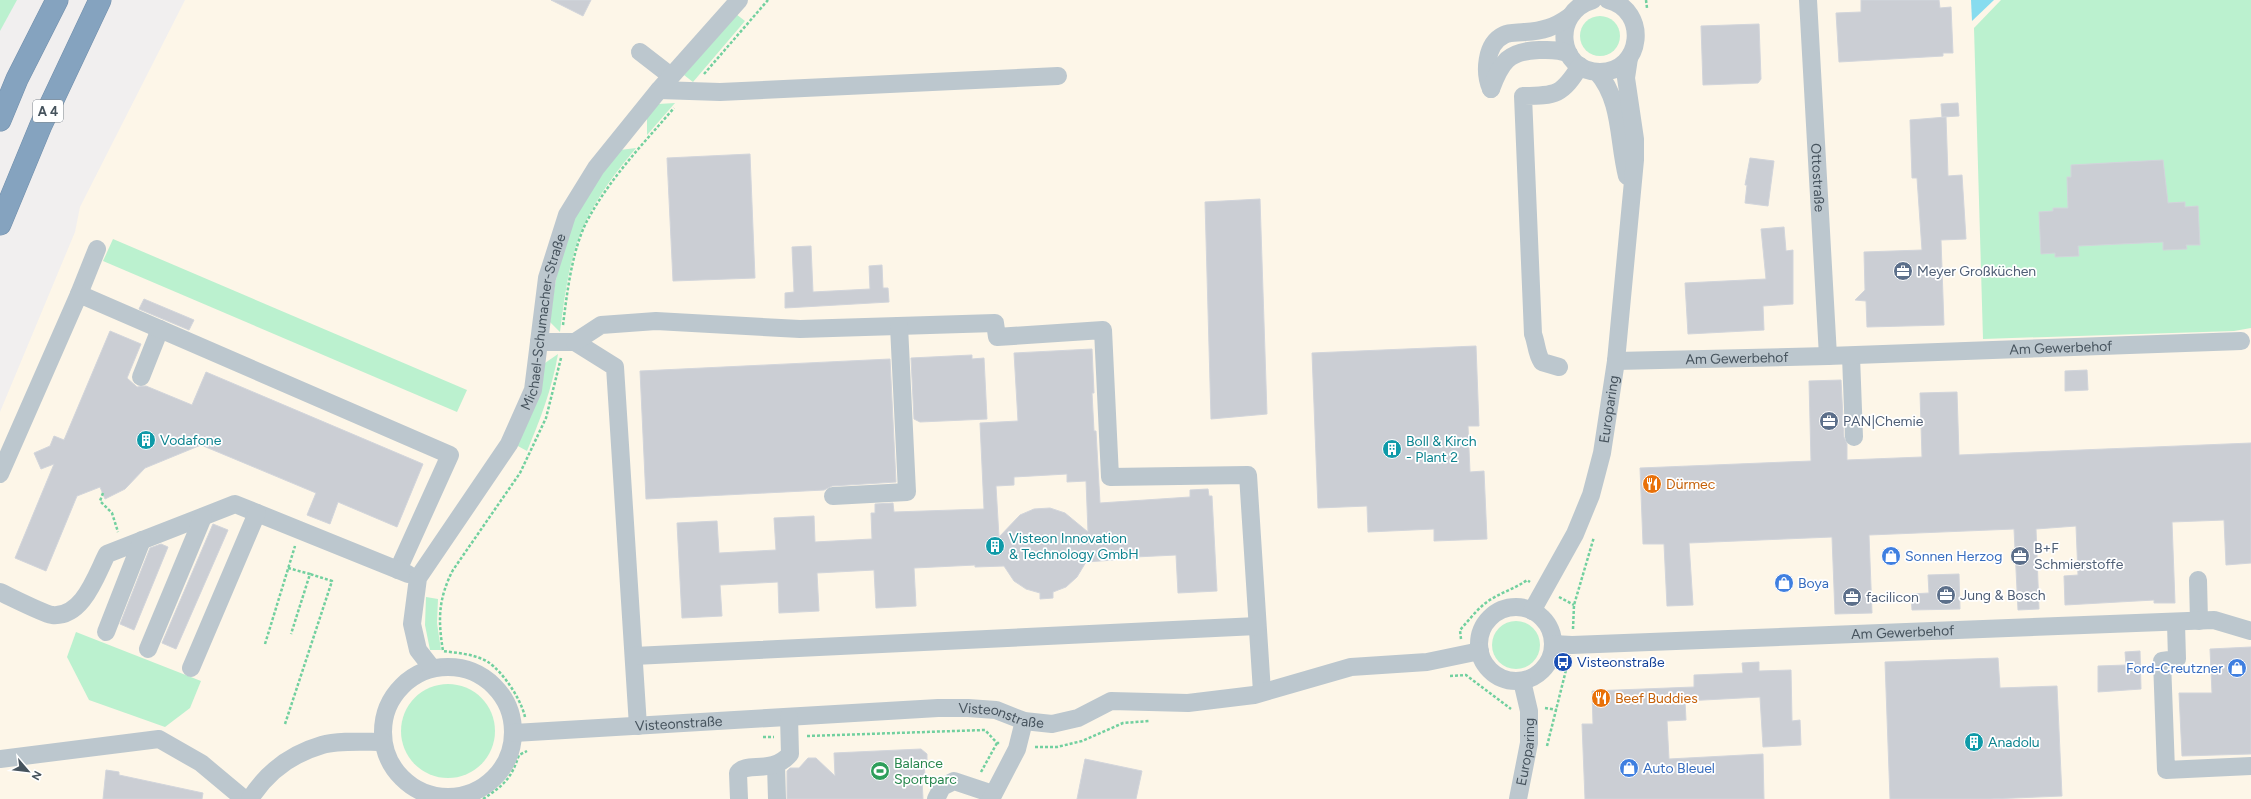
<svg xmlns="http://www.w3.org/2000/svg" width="2251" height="799" font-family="Figtree,sans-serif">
<rect width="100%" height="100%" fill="#f1efef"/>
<path fill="#fdf6e8" d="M185,0H2251V799H0V412L75,232L80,207Z"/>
<g fill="#bbf1cf">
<path d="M0,0H17L0,31Z"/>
<path d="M2001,0H2251V328L2234,331L1983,339L1974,28Z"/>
<path d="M736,14L745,21L693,82L684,75Z"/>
<circle cx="1600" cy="36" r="20"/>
<path d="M675,103L647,135V118L658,104Z"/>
<path d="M636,148C617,171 599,194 586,221C569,255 565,295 560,332L550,322C553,292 558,264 567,235C577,206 602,174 620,150Z"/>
<path d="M113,239L467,390L457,412L103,261Z"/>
<path d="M558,354C552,389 540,420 527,451L516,445L545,363Z"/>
<path d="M426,597L438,599L437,623L441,650H430L425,625Z"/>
<circle cx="1516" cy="645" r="24"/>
<path d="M76,632L201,681L190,708L165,727L89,700L67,657Z"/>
<circle cx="448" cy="731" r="47"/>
</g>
<path fill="#87dcef" d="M1971,0H1994L1972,21Z"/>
<g fill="#cbced4" stroke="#d2d5db" fill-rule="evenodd">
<path d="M551,0H591L583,16Z"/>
<path d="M1861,0H1939L1940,8L1951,7L1953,53H1943V56L1839,62L1836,13L1861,12Z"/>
<path d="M1759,24L1761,79L1758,83L1703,85L1701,26Z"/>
<path d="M1958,103L1959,116L1942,117L1941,104Z"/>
<path d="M1946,117L1948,176L1962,175L1966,239L1941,240L1944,325L1867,327L1866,301L1855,300L1865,290L1864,252L1922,250L1917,178H1912L1910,120Z"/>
<path d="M750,154L755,278L673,281L667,158Z"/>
<path d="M1750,158L1774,161L1768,206L1745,203L1747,185H1745Z"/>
<path d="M2163,160L2168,203L2185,202V207L2198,206L2200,245H2186L2187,249L2163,250V242L2078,246L2079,256L2055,257V253L2041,254L2039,212L2053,211V208H2068L2067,177H2071V165Z"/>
<path d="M1260,199L1267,414L1211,419L1205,202Z"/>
<path d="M1784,227L1786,251L1793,250V304L1763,306L1764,330L1688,334L1685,283L1766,279L1761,229Z"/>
<path d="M811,246L813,292L870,289L869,266L882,265L883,288H888L889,302L785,308V293L794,292L792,247Z"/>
<path d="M144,299L194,320L189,330L139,309Z"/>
<path d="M110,331L141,344L127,378L137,387L146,386L192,405L206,372L423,464L397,527L338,502L330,524L307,515L316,493L201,445L145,468L125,489L105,499L100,487L77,496L46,571L15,558L54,464L41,469L34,453L50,446L54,436L64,440Z"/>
<path d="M1476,346L1479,426H1468L1470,472L1484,471L1487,539L1434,541V529L1368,532L1367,506L1318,508L1312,353Z"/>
<path d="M1092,349L1094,393H1092L1094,431H1096L1100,503L1190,497V490L1208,489L1209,496H1212L1217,591L1178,593L1176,555L1114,558V560L1086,562L1077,577L1066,587L1053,592V598L1040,599V593L1026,589L1014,581L1004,566L975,567V565L914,568L916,606L876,608L874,570L817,573L819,611L779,613L778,582L720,585L722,616L682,618L677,523L717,521L719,553L776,550L774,518L814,516L815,542L872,539L871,513H875V504L893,503L894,512L984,509L980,423L1018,421L1014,353ZM1067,474V482L1086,481L1088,532L1065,513L1050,508L1034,509L1020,515L999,537L996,486L1014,485V477Z"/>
<path d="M972,355V359L984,358L987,419L920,422L914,419L911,358Z"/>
<path d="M890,359L896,482L832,486L824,490L646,499L640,371Z"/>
<path d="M2087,370L2088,390L2065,391V371Z"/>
<path d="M1841,380L1844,437L1847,444V460L1922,457L1920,393L1957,392L1959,455L2251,443V563L2226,565L2224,520L2172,522L2175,603H2154V600L2065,605L2064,576L2078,575L2076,526L2036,529L2039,609L2018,610L2014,529L1869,535L1872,613L1835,614L1832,537L1689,543L1693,605L1667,606L1664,544H1643L1640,468L1811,461L1809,381Z"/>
<path d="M213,524L228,530L176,649L162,643Z"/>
<path d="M161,544L168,547L134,630L120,624L150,548Z"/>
<path d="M1959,574L1960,609L1912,610L1911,594L1929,593L1928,575Z"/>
<path d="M2251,647V754L2182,756L2179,693H2212L2210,649Z"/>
<path d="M2140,651L2141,689L2098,692V666L2126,665L2125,652Z"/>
<path d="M1998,658L2000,688L2057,686L2062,796L1990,799H1890L1885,662Z"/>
<path d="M1759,662V671L1791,670L1792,721L1800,720L1801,745L1763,747L1760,697L1685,701L1686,720L1667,721L1669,759L1763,754L1764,799H1585L1582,724H1593L1592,691L1694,687V675L1743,673L1742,663Z"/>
<path d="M921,749L927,754V760L924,763L925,776L922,779L923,799H787V771L790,768H799L808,758H816L835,776L834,753Z"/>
<path d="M1085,759L1142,771L1136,799H1077Z"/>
<path d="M106,770L119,772V775L203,793L202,799H103Z"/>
</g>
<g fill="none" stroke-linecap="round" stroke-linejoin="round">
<g stroke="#708eab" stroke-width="23">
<g id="highway">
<path d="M0,120L17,79L57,0"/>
<path d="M0,224L41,125L100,0"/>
</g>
</g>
<g stroke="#72d09f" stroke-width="2.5" stroke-dasharray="3 2" stroke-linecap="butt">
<path d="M1646,0L1647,8"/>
<path d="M704,74L768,0"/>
<path d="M563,325C567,293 572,250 587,221C610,178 643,144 674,108"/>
<path d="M103,493L100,501L112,513L118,532"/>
<path d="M288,568L310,574L291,634"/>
<path d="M1559,597L1574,605"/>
<path d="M1573,629L1574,605L1594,537"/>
<path d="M1461,639L1460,630C1470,619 1480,605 1493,598C1505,591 1516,588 1527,580L1530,582"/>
<path d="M265,644L295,546"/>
<path d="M1450,676L1466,675L1511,709"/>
<path d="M1545,708L1557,710"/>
<path d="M525,717C521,699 503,672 488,662C475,654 457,653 443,651C438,620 438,599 453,570L520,473L546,418L561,358"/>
<path d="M285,724L332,581L310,574"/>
<path d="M807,736L985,730L997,743H1000"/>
<path d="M763,737H774"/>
<path d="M1547,746L1568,662"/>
<path d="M1035,747H1057L1082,741L1123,723L1149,721"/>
<path d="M981,772L997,743"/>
<path d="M483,799C504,785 511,779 519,755L527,751"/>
</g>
<g stroke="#bcc7ce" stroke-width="18">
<path d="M1593,0C1551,12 1557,72 1600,72C1643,72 1649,10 1608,0"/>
<path id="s1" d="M1808,0L1828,356"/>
<path d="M640,52L671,76"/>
<path d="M1597,72C1622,100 1618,141 1627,176"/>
<path d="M1491,89C1484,73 1485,44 1504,35C1510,32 1518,33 1525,32C1543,31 1555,27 1569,17"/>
<path d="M1491,89C1501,62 1508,51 1539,50C1550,50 1560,49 1569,54"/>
<path d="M659,90L720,92L1058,76"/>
<path d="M79,294L97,249"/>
<path d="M539,342H575L615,367L638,726"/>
<path d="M575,342L601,325L656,321L800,329L995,323L997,337L1103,330L1110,477L1248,475L1262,692"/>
<path d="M1851,356L1854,437"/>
<path id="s2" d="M1616,361L1828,356L2241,341"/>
<path d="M1559,367L1542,362C1536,353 1537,344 1533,334L1523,96C1556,96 1562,95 1580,66"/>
<path d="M141,377L160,329"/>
<path d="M0,474L79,294L450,455L398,570"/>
<path d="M833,496L907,492L899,326"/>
<path d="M2198,580L2199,621"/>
<path d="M0,592C11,597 42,613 52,615C83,618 96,575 107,554L235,504L408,574"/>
<circle cx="1516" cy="644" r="37"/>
<path id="s3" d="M1532,611L1575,534L1591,495L1602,453L1616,361L1635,160V139L1626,78L1629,58"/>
<path d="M2176,623L2177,659L2162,661L2166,770L2251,766"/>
<path d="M106,632L142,540"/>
<path id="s4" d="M1553,644L1572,645L2214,620L2251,631"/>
<path d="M148,649L203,517"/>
<path d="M634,656L1257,626"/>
<circle cx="448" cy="732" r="65"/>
<path d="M191,668L257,513"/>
<path id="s5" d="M432,668L418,650L412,624L418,578L509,444L533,390L547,278L567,215L596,168L659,90L739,0"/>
<path id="s6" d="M514,733L938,708H968L996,710L1024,721L1052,724L1078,718L1111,701L1188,703L1254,695L1351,667L1427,662L1480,651"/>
<path d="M0,759L159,739L201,763L244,799"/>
<path d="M776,765L777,799"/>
<path d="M250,799C267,772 291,754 322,745C338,740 366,742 383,742"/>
<path d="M739,799L738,773C746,761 772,775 790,754L789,717"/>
<path d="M936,799L942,787L954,781L993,794"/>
<path d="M991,799L1017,749L1024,721"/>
<path id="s7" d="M1518,799L1529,743V711L1522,681"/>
</g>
<use href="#highway" stroke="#85a3bf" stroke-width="22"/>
</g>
<defs>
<g id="office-disc" transform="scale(1)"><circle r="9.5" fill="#5c6f8a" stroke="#fff"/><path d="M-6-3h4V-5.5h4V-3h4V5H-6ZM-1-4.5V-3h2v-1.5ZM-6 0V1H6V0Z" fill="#fff"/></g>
<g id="building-disc" transform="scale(1)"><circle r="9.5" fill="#0f9aa8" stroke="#fff"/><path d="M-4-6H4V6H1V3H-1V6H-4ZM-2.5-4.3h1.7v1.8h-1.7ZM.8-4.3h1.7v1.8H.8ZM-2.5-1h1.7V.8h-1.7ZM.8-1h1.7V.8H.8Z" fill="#fff"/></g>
<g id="restaurant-disc" transform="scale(1)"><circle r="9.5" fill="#e8710a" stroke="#fff"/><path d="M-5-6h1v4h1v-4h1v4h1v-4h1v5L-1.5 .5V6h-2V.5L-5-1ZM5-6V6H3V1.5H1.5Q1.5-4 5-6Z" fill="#fff"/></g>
<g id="shop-disc" transform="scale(1)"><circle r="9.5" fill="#3f7fe0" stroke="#fff"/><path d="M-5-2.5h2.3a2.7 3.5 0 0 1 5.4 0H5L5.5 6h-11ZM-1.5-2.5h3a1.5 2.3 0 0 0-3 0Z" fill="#fff"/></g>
<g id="bus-disc" transform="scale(1)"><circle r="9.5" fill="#1a4fb4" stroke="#fff"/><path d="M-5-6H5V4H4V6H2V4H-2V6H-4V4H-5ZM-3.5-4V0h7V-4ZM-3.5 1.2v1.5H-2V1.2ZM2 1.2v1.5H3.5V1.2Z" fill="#fff"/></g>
<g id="stadium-disc" transform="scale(1)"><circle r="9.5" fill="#2e9e5b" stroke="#fff"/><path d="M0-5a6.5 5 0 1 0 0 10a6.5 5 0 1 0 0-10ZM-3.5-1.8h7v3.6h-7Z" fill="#fff"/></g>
</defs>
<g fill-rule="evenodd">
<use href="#office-disc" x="1903" y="271"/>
<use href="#office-disc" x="1829" y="421"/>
<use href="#building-disc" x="146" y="440"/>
<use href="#building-disc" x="1392" y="449"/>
<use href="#restaurant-disc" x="1652" y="484"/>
<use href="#building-disc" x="995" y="546"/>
<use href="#shop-disc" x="1891" y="556"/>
<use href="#office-disc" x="2020" y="556"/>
<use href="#shop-disc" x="1784" y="583"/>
<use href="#office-disc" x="1946" y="595"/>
<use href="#office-disc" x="1852" y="597"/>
<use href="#bus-disc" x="1563" y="662"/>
<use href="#shop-disc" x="2237" y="668"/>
<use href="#restaurant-disc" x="1601" y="698"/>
<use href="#building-disc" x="1974" y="742"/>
<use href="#shop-disc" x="1629" y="768"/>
<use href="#stadium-disc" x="880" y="771"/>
</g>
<g text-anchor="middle" stroke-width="3.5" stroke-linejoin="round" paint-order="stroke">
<rect fill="#fff" stroke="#7e878e" stroke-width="1" x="33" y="100" width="30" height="22" rx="3"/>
<g font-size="13" font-weight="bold" fill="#46535d">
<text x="48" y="116">A 4</text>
</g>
<g font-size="14" fill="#46535d" stroke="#fff">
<text dy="5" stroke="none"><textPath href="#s1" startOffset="178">Ottostraße</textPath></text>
<text dy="5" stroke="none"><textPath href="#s5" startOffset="386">Michael-Schumacher-Straße</textPath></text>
<text dy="5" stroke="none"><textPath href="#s2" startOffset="445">Am Gewerbehof</textPath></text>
<text dy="5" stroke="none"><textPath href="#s2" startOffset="121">Am Gewerbehof</textPath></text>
<text dy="5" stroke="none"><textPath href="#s3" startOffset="218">Europaring</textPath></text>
<text dy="5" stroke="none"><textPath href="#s4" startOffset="350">Am Gewerbehof</textPath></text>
<text dy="5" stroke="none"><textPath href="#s6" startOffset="489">Visteonstraße</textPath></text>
<text dy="5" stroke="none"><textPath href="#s6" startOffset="165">Visteonstraße</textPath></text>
<text dy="5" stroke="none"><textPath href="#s7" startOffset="48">Europaring</textPath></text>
</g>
<g font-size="14" fill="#4e5e75" stroke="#fff" text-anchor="start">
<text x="1917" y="276">Meyer Großküchen</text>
<text x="1843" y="426">PAN|Chemie</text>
<text x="2034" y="553">B+F<tspan x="2034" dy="16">Schmierstoffe</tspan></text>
<text x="1960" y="600">Jung &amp; Bosch</text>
<text x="1866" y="602">facilicon</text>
</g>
<g font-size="14" fill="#0d838f" stroke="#fff" text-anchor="start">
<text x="160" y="445">Vodafone</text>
<text x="1406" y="446">Boll &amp; Kirch<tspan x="1406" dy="16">- Plant 2</tspan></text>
<text x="1009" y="543">Visteon Innovation<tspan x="1009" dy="16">&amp; Technology GmbH</tspan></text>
<text x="1988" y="747">Anadolu</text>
</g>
<g font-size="14" fill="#c56008" stroke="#fff" text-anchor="start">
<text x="1666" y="489">Dürmec</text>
<text x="1615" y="703">Beef Buddies</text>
</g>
<g font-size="14" fill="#366cbe" stroke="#fff" text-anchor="start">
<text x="1905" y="561">Sonnen Herzog</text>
<text x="1798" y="588">Boya</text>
<text x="2223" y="673" text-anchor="end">Ford-Creutzner</text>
<text x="1643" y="773">Auto Bleuel</text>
</g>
<g font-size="14" fill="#164399" stroke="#fff" text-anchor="start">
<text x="1577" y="667">Visteonstraße</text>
</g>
<g font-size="14" fill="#27864d" stroke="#fff" text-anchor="start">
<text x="894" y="768">Balance<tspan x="894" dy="16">Sportparc</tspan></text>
</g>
</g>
<g transform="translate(28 771) rotate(118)" stroke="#ffffff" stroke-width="3" paint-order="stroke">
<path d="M0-3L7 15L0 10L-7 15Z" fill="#46535d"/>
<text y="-6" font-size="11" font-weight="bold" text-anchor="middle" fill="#46535d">N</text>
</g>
</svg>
